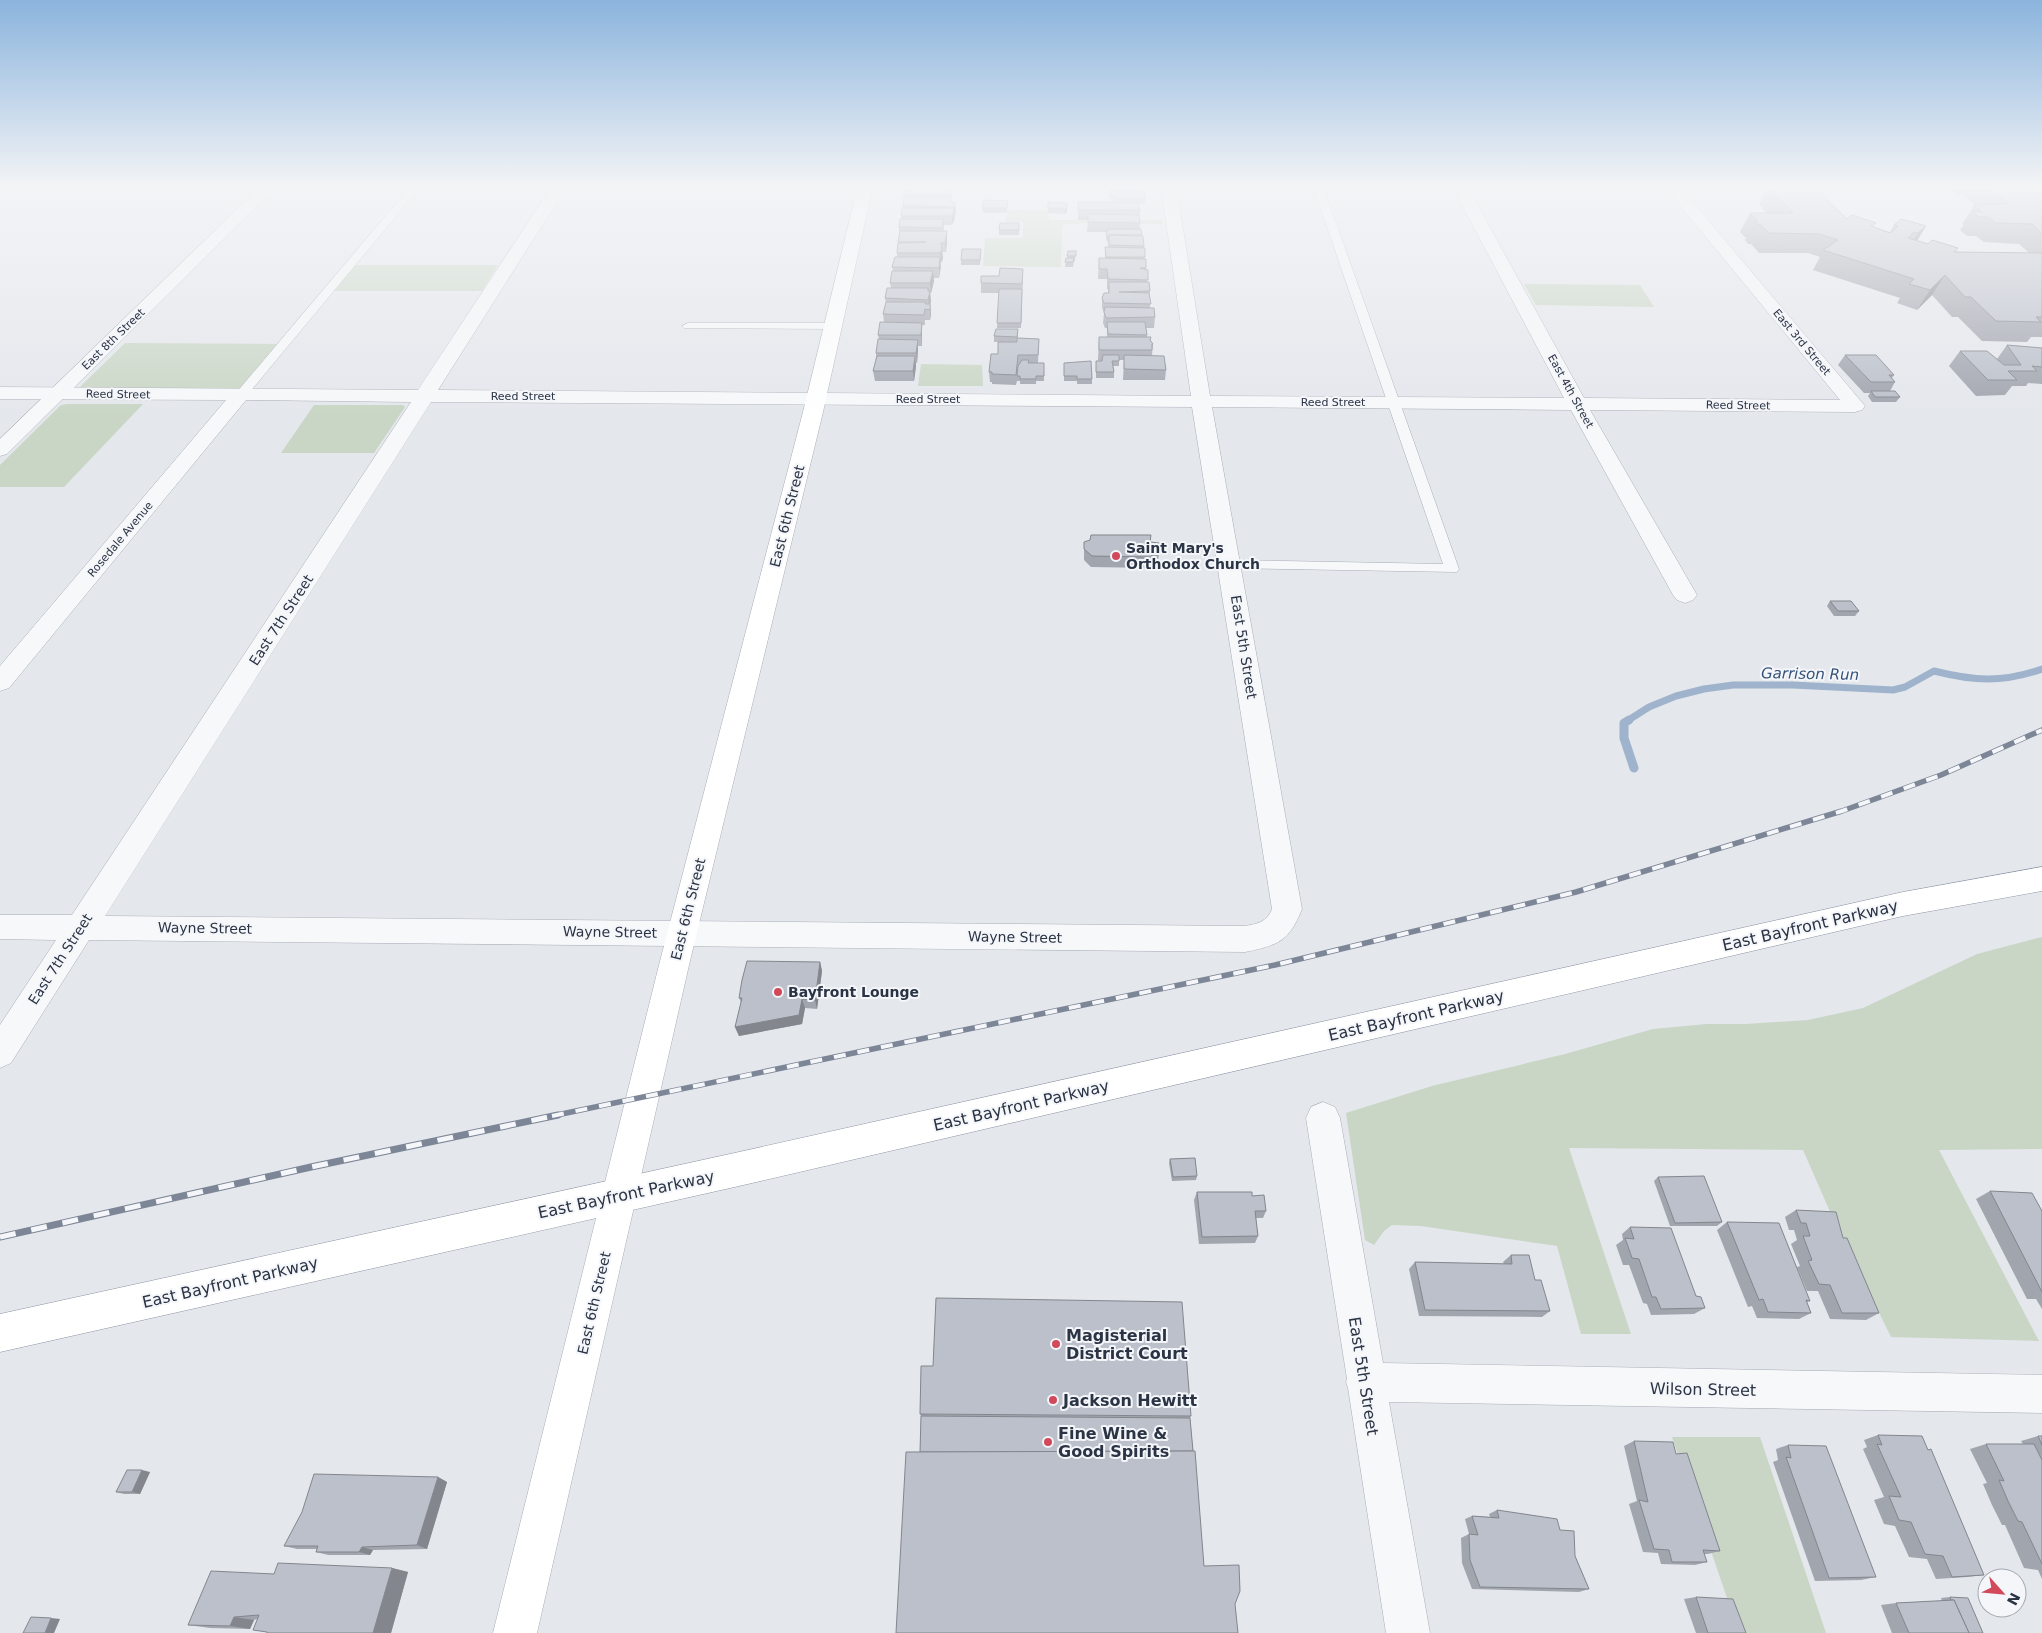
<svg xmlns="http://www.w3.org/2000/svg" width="2042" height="1633" font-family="'DejaVu Sans',sans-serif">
<rect width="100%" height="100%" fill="#e4e7ec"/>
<g fill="#c9d6c5">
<path d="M1008,210H1048L1049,220H1162L1163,224L1085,223L1062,225L1061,267L983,266L985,238H1023V222H1005Z"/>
<path d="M353,265H498L482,291H332Z"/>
<path d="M1524,284L1640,285L1654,307L1536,305Z"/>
<path d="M125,343L281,344L241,390L79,388Z"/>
<path d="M921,364L982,365L983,386H918Z"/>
<path d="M67,404H143L64,487H0V465L61,405Z"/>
<path d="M314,405H403L405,407L374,453H281Z"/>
<path d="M2042,937V1149L1939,1150L2039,1341L1891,1337L1835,1223L1803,1150L1569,1148L1631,1334H1581L1557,1246L1421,1226L1392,1225L1384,1231L1374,1245L1365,1240L1346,1113L1432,1086L1565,1054L1653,1029L1707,1024H1746L1808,1020L1863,1008L1977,954Z"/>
<path d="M1672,1437H1760L1826,1633H1739Z"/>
</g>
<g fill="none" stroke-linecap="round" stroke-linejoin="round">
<path stroke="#9fb4cc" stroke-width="7" d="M1627,721L1649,707L1676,696L1704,689L1733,685H1793L1893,690L1905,687L1934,671C1974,681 2002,683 2042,669"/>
<path stroke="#9fb4cc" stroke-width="9" d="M1629,720L1624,723V738L1634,768"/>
<g stroke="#a9aeb7" stroke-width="1">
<g id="service">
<path d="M411,186H421L244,399H236L234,396L236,393Z"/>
<path d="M1165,186L1464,188V192L1461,193L1325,192L1459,569L1457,572L1225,568L1223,565L1225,562L1230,560L1443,564L1315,192L1169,191L1166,190Z"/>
<path d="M688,323H833L839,326L833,329L684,328L682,326Z"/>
</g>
</g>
<g stroke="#a9aeb7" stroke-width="1">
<g id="minor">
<path d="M552,186H567L438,390L1191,396L1161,186H1176L1210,396L1564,398L1452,186H1467L1584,398L1840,400L1664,186H1679L1865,406L1862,410L1855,412L1590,410L1697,595L1693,600L1685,603L1677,600L1673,595L1571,410L1212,407L1302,909C1289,942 1278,945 1245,952L89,940L11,1063L0,1068V1025L56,940L0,939V915H72L411,402L246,400L9,688L0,691V666L226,400L0,399V387L418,390ZM431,402L1192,407L1272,909C1267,922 1257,924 1245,926L105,916Z"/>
<path d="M1323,1102L1335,1107L1340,1118L1383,1363L2042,1375V1413L1389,1402L1430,1633H1386L1348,1388L1346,1382L1347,1379L1306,1118L1311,1107Z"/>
</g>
</g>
<g stroke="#a9aeb7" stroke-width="1">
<path id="tertiary" d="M261,186H277L7,454L0,456V439Z"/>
</g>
<g stroke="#a9aeb7" stroke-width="1">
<path id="secondary" d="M858,186H873L823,412L689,965L537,1633H493L659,965L803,412Z"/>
</g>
<g stroke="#8b94a3" stroke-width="1">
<path id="trunk" d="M2042,867V891L1903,916L739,1186L0,1352V1314L739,1152L1903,892Z"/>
</g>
<use href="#service" fill="#f7f8fa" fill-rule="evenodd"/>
<use href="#minor" fill="#f7f8fa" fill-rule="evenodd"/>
<use href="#tertiary" fill="#f7f8fa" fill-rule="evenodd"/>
<use href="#secondary" fill="#fff" fill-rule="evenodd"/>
<use href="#trunk" fill="#fff" fill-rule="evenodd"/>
<g stroke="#7d8696" stroke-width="5.5">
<path id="rail-far1" d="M552,1116L1275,965L1576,892L1842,811L1941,775L2042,730"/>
</g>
<g stroke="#7d8696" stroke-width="7">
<path id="rail" d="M0,1237L311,1167L558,1115"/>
</g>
<use href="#rail-far1" stroke="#f4f6f9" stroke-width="4" stroke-dasharray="12" stroke-linecap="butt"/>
<use href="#rail" stroke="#f4f6f9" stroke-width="5" stroke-dasharray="16" stroke-linecap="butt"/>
</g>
<g fill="#a1a5ae">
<path d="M903,186H952L951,202H955L956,211L952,225H944V231L947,241L946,252H942L943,259L940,263L939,278H933L934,281L931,293H930L931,314L930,320H925V325H922V346H918L917,363H916L914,381H875L873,371L876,358V353L879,339L878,335L884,322L883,314L886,303L885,298L891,288L890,283L893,271L892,267L897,257V253L899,234V227L901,219L904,199Z"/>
<path d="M1109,186H1139V191L1145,199V204H1138L1140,210V229L1144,246L1147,282L1150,291V308L1155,317L1154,328H1146L1147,337H1151V341L1153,344L1152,355L1151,356L1166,370L1165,380H1123L1124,360H1119V366H1113L1114,372V378H1096V361L1102,360H1098L1099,337H1107V328H1105L1103,323L1104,313L1102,308V298L1108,293V289H1107V279H1098L1099,258H1105V247H1108V243L1106,239L1107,232H1087L1088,220H1078V202H1113V199H1109Z"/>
<path d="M1768,186L1820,193L1847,219L1890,232L1894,225L1926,226L1917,241L1928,244L1958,248L1955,252L2029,253L2019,244L1984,242L1976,236H1967L1960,230L1964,225L1962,224L1974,206L1973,205L1974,204L1963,195H1957L1946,186H2042V337H2031L2027,342L1982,341L1958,317H1952L1932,295L1917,310L1897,303L1900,298L1813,270L1820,257L1808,253H1759L1751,244H1748L1745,240L1746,238L1740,232L1750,213H1766L1759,204Z"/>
<path d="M1008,201L1007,213H983L982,208Z"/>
<path d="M1048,202L1067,208V212L1065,214L1048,213Z"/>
<path d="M1019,223V235H999V230Z"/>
<path d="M1068,251H1076L1075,261H1074L1073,267H1065L1066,258H1067Z"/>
<path d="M981,254L980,265H961V260Z"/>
<path d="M981,279H1023L1021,328H997L999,293H981Z"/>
<path d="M1018,329V338L1039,339L1038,363H1044V381H1036V384H1020V381H1017L1016,385L992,384V382H990L989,372L998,354L1017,342H994V336Z"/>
<path d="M2007,345L2042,348V384L2028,383L2026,386H2012L2005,395L1976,396L1949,366L1960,351L1997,359Z"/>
<path d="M1845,355L1894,375L1892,378L1895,382L1890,391L1900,397L1896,402H1872L1868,396L1870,393H1864L1838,365Z"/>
<path d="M1064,363L1092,379V384H1077V381H1064Z"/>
<path d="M1084,542H1150L1160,549L1158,560H1152L1151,568L1091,567L1084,560Z"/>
<path d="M1830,601L1859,611L1855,616H1834L1827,606Z"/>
<path d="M820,962L822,971L817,1009L805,1008L802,1024L739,1036L735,1027L741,1002L739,998Z"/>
<path d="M1170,1159L1197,1176L1196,1180L1172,1181L1169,1163Z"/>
<path d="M1658,1177L1722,1222L1717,1226H1670L1654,1181Z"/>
<path d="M1990,1191L2042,1211V1309L2036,1299H2027L1976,1199Z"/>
<path d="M1197,1192L1252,1196L1266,1211L1263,1218H1256L1258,1236L1255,1243L1199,1244L1194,1200Z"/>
<path d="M1796,1210L1843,1238L1879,1313L1866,1320L1830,1319L1818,1291H1807L1797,1267L1800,1266L1791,1244L1797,1240L1794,1230H1789L1785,1217Z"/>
<path d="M1727,1222L1810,1301L1807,1302L1811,1313L1799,1319L1757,1318L1752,1306L1748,1307L1717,1230Z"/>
<path d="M1630,1227L1696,1296L1705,1308L1694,1314L1651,1315L1647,1304L1643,1303L1629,1265H1623L1616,1245L1623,1240L1622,1234Z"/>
<path d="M1511,1255L1535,1280L1550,1311L1542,1317L1419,1316L1409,1269L1415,1262L1504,1264L1503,1262Z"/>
<path d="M920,1414L1191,1416L1190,1418L1204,1566L1235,1604L920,1452L921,1416Z"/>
<path d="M1878,1435L1928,1450L1984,1575L1967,1577L1936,1579L1927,1559L1909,1557L1895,1526L1884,1524L1874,1500L1884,1497L1863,1449L1867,1447L1864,1440Z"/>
<path d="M2038,1436H2042V1579L2038,1570L2024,1568L2005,1525H2002L1992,1505L1983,1484L1987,1483L1970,1449L1986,1444H2023L2021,1441Z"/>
<path d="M1634,1441L1676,1454L1720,1551L1708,1554H1704L1707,1562L1695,1565L1661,1564L1658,1553L1643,1552L1629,1504L1637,1501L1624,1446Z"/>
<path d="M1788,1445L1876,1577L1861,1580L1815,1581L1773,1462L1778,1460L1776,1449Z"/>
<path d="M150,1472L140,1494H124L116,1492Z"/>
<path d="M438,1477L447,1482L427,1549L373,1550L370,1555H328L316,1552L317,1549H297L284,1546Z"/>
<path d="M1497,1510L1560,1530L1575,1556L1589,1589L1579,1592L1472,1589L1462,1563L1461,1538L1469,1534L1465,1519L1472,1516L1490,1517L1489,1514Z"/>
<path d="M392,1568L408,1572L391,1633H267V1632L257,1619L254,1620L250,1629L210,1628L188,1625L274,1574Z"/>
<path d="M1696,1597L1746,1633H1696L1684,1599Z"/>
<path d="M1950,1597L1983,1633H1892L1881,1605L1896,1603L1942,1601L1941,1598Z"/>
</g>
<g fill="#83868d">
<path d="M951,186L952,193L950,203V194Z"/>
<path d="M955,202L956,211L955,216L954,207Z"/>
<path d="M1067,207V212L1065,214V209Z"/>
<path d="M954,208L955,218L952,225V216Z"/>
<path d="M1926,226L1914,245L1907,252L1918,233Z"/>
<path d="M947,231V241L946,252L945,243Z"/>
<path d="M942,249L943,259L941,263L940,253Z"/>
<path d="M940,257L941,267L939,278V268Z"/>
<path d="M933,271L934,281L931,293L930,283Z"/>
<path d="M1945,275L1932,295L1917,310L1930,290Z"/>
<path d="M928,288L929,297L930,291L931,301L929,310L928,291Z"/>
<path d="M930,304L931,314L930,320Z"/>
<path d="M922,323V346L921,335Z"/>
<path d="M918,340V350L917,363L916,353Z"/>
<path d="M915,356L916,367L914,381L913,371Z"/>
<path d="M820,962L822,971L817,1009L815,1000Z"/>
<path d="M802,999L805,1008L802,1024L739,1036L735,1027Z"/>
<path d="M142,1470L150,1472L140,1494L132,1492Z"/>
<path d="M438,1477L447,1482L427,1549L417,1545Z"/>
<path d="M362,1547L373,1550L370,1555L359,1552Z"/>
<path d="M392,1568L408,1572L391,1633H373Z"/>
<path d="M234,1617L254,1620L250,1629L230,1626Z"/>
<path d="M51,1618L60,1619L54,1633H45Z"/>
</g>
<g fill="#bbc0ca" stroke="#83868d">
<path d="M903,186H951L950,194H912L911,189H903Z"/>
<path d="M1109,186H1139L1140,189L1110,188Z"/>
<path d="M1768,186H1813L1847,219L1852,215L1876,223L1871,226L1890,233L1898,226L1894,225L1901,219L1926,226L1918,233L1914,232L1908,238L1928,244L1932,240L1958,248L1954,252L2042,253V317H2036L2041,322L1996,321L1971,297H1965L1945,275L1930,290L1909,284L1914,279L1823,250L1838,240L1819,234L1769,233L1761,225L1757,224L1755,221H1757L1750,213H1793Z"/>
<path d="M1985,186H2042V234L2032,224L1996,223L1988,217H1979L1972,211L1982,212L1974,205L2009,204Z"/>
<path d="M1814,187L1821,189L1820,193Z"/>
<path d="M1109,191H1145V199H1113V195H1109Z"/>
<path d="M904,197H951V202H955L954,207L903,206Z"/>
<path d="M984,200L1008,201L1007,208H982Z"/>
<path d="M1048,202L1067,203V207L1065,209L1048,208Z"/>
<path d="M1078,202H1138L1140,210H1078Z"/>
<path d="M902,208H954L952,216H901Z"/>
<path d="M1088,214L1139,215L1140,223L1088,222Z"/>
<path d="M900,219H943V224L942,228L899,227Z"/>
<path d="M1000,223H1019V230H999Z"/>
<path d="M1108,229H1141L1142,235H1109L1108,238L1106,234Z"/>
<path d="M900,231H947L945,243H941L942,249L940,253H897L898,243L926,242H898Z"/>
<path d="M1109,235L1143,236L1144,246L1109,245Z"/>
<path d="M1105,247L1145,248V257H1106Z"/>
<path d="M962,249H981L980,260H961Z"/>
<path d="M1068,251H1076V256H1067Z"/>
<path d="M895,257H940L939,268L892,267Z"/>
<path d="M1066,258H1074L1073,262H1065Z"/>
<path d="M1099,258L1146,259V268H1140L1148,270V280L1108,279L1107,269H1099Z"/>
<path d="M1000,268L1023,269L1022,284L981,283V276H999Z"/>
<path d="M892,271H933L930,283H890Z"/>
<path d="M1109,282H1149L1150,291L1119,292L1149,293L1151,304L1104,303L1102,298L1104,293H1109Z"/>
<path d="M887,288H928V291H930L928,300L885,298Z"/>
<path d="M999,289H1022L1021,323H997Z"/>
<path d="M886,302H926L925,304H930V310L925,309L924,315L883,314Z"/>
<path d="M1105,307L1154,308L1155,317L1106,318L1104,312Z"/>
<path d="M880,322L922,323L921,335H878Z"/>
<path d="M1107,322H1145L1147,335L1108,334Z"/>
<path d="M996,329H1018L1017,337L994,336Z"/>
<path d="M1099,337H1151L1150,340L1153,344H1152V350H1099Z"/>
<path d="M1017,338L1039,339L1038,355H1018L1016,375L992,374V372H989L991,354H998V342H1017Z"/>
<path d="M878,339L918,340L916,353H876Z"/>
<path d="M2007,345L2042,348V367L2032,366L2037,371H2008L2017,380H1988L1960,351H1987L2004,365H2021Z"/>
<path d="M1103,355H1119V361H1112L1114,372H1096V361H1102Z"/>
<path d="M1124,355L1164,356L1166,370L1124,369Z"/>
<path d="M1845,355H1876L1894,375H1889L1895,382H1871Z"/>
<path d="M877,356H915L913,371H873Z"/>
<path d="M1022,360H1029L1028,363H1044V376H1036V379H1020V376H1017L1018,366Z"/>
<path d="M1091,361L1092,379H1077V376H1064V363Z"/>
<path d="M1871,391H1895L1900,397H1875Z"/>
<path d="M1091,535H1151L1150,542L1159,543L1160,549L1151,550L1152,557L1092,556L1084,549V542L1090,540Z"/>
<path d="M1830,601H1851L1859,611H1838Z"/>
<path d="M747,961L820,962L815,1000L802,999L799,1015L735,1027L742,998H739L742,980Z"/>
<path d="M1195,1158L1197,1176L1173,1177L1170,1159Z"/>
<path d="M1704,1176L1722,1222L1675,1223L1658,1177Z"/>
<path d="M1990,1191L2032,1193L2042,1211V1292Z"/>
<path d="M1197,1192H1252V1196L1264,1195L1266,1211H1255L1258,1236L1202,1237Z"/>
<path d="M1796,1210L1836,1212L1843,1238H1847L1879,1313H1842L1830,1285L1819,1284L1808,1261L1812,1260L1803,1236H1810L1806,1223H1801Z"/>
<path d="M1727,1222L1779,1223L1810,1301L1806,1300L1811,1313L1768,1312L1763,1299L1759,1300Z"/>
<path d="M1630,1227L1671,1228L1696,1296L1701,1297L1705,1308L1661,1309L1656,1297H1652L1639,1259L1632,1258L1625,1238L1634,1239Z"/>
<path d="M1511,1255H1529L1535,1280H1541L1550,1311L1425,1310L1415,1262L1512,1264Z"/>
<path d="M936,1298L1182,1302L1191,1416L920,1414L921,1366H933Z"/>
<path d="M921,1416L1190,1418L1193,1451L920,1452Z"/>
<path d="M1878,1435L1922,1436L1928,1450L1931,1449L1984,1575L1952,1577L1943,1556L1925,1554L1911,1522L1899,1520L1889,1496L1901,1497L1877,1444L1882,1445Z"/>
<path d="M2038,1436H2042V1445Z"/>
<path d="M1634,1441L1673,1442L1676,1454L1687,1453L1720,1551L1703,1550L1707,1562H1672L1669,1550L1654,1549L1639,1500L1648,1502Z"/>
<path d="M1986,1444H2034L2042,1460V1564L2022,1522L2018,1521L2008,1501L1999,1480L2004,1481Z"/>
<path d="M1788,1445L1826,1446L1876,1577L1829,1578L1786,1457L1791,1458Z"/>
<path d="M1195,1451L1204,1566L1239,1565L1240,1591L1235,1604L1238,1633H896L906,1452Z"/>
<path d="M127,1470H142L132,1492H116Z"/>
<path d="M314,1474L438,1477L417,1545L362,1547L359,1552H316L318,1546H284L302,1512Z"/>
<path d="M1497,1510L1557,1519L1560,1530L1574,1531L1575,1556L1589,1589L1480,1587L1470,1560L1469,1534L1478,1535L1472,1516L1499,1518Z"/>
<path d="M278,1563L392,1568L373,1633H267V1632L253,1630L259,1615L234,1617L230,1626L188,1625L211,1571L274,1574Z"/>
<path d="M1696,1597L1733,1599L1746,1633H1708Z"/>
<path d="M1950,1597L1968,1598L1983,1633H1969L1954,1600H1951Z"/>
<path d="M1954,1600L1969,1633H1909L1896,1603Z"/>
<path d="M31,1617L51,1618L45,1633H23Z"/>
</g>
<linearGradient id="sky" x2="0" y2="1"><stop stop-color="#8bb4dd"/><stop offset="0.45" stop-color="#f3f4f6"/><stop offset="1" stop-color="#f3f4f6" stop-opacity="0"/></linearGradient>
<rect width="2042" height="415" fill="url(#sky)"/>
<g fill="#d1495b" stroke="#f4f6f9" stroke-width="2">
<circle cx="1116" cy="556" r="5"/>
<circle cx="778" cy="992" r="5"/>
<circle cx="1056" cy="1344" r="5"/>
<circle cx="1053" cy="1400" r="5"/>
<circle cx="1048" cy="1442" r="5"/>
</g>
<g text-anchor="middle" stroke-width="4" stroke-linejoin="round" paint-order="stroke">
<g font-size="11" fill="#2b3445" stroke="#f4f6f9">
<text transform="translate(113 339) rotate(-44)" y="4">East 8th Street</text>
<text transform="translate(1802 342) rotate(50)" y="4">East 3rd Street</text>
<text transform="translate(1571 391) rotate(61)" y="4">East 4th Street</text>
<text transform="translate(118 394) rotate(1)" y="4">Reed Street</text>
<text x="523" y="400">Reed Street</text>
<text x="928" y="403">Reed Street</text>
<text x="1333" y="406">Reed Street</text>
<text transform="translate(1738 405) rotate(1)" y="4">Reed Street</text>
<text transform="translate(120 539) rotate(-50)" y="4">Rosedale Avenue</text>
</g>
<g font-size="14" fill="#2b3445" stroke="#f4f6f9">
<text transform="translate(787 516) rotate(-76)" y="5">East 6th Street</text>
<text transform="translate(281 620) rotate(-57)" y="5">East 7th Street</text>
<text transform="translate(1244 647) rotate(81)" y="5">East 5th Street</text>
<text transform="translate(688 909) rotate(-76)" y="5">East 6th Street</text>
<text transform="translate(205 928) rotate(1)" y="5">Wayne Street</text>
<text transform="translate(610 932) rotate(1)" y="5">Wayne Street</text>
<text transform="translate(1015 937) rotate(1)" y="5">Wayne Street</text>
<text transform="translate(60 959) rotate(-57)" y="5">East 7th Street</text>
<text transform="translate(594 1303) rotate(-77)" y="5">East 6th Street</text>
</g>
<g font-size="14" font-weight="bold" fill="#2b3445" stroke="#f4f6f9" text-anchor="start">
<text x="1126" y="553">Saint Mary's<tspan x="1126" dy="16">Orthodox Church</tspan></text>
<text x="788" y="997">Bayfront Lounge</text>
</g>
<g font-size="15" font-style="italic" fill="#34527a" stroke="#f4f6f9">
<text transform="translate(1810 674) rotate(1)" y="5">Garrison Run</text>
</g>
<g font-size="16" fill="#2b3445" stroke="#f4f6f9">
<text transform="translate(1810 925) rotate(-13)" y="6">East Bayfront Parkway</text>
<text transform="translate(1416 1015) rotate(-13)" y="6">East Bayfront Parkway</text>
<text transform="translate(1021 1105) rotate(-13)" y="6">East Bayfront Parkway</text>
<text transform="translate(626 1194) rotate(-12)" y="6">East Bayfront Parkway</text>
<text transform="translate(230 1282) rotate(-13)" y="6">East Bayfront Parkway</text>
<text transform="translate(1364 1376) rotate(81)" y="6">East 5th Street</text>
<text transform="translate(1703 1389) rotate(1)" y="6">Wilson Street</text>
</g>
<g font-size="16" font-weight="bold" fill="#2b3445" stroke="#f4f6f9" text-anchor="start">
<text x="1066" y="1341">Magisterial<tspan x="1066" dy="18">District Court</tspan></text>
<text x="1063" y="1406">Jackson Hewitt</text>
<text x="1058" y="1439">Fine Wine &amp;<tspan x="1058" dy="18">Good Spirits</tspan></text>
</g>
</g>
<g transform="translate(2002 1593) rotate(117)"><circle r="24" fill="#f4f6f9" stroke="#a4a8b1"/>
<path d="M0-4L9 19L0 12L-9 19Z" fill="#d1495b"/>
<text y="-8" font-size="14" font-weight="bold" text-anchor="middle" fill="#2b3445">N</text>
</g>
</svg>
